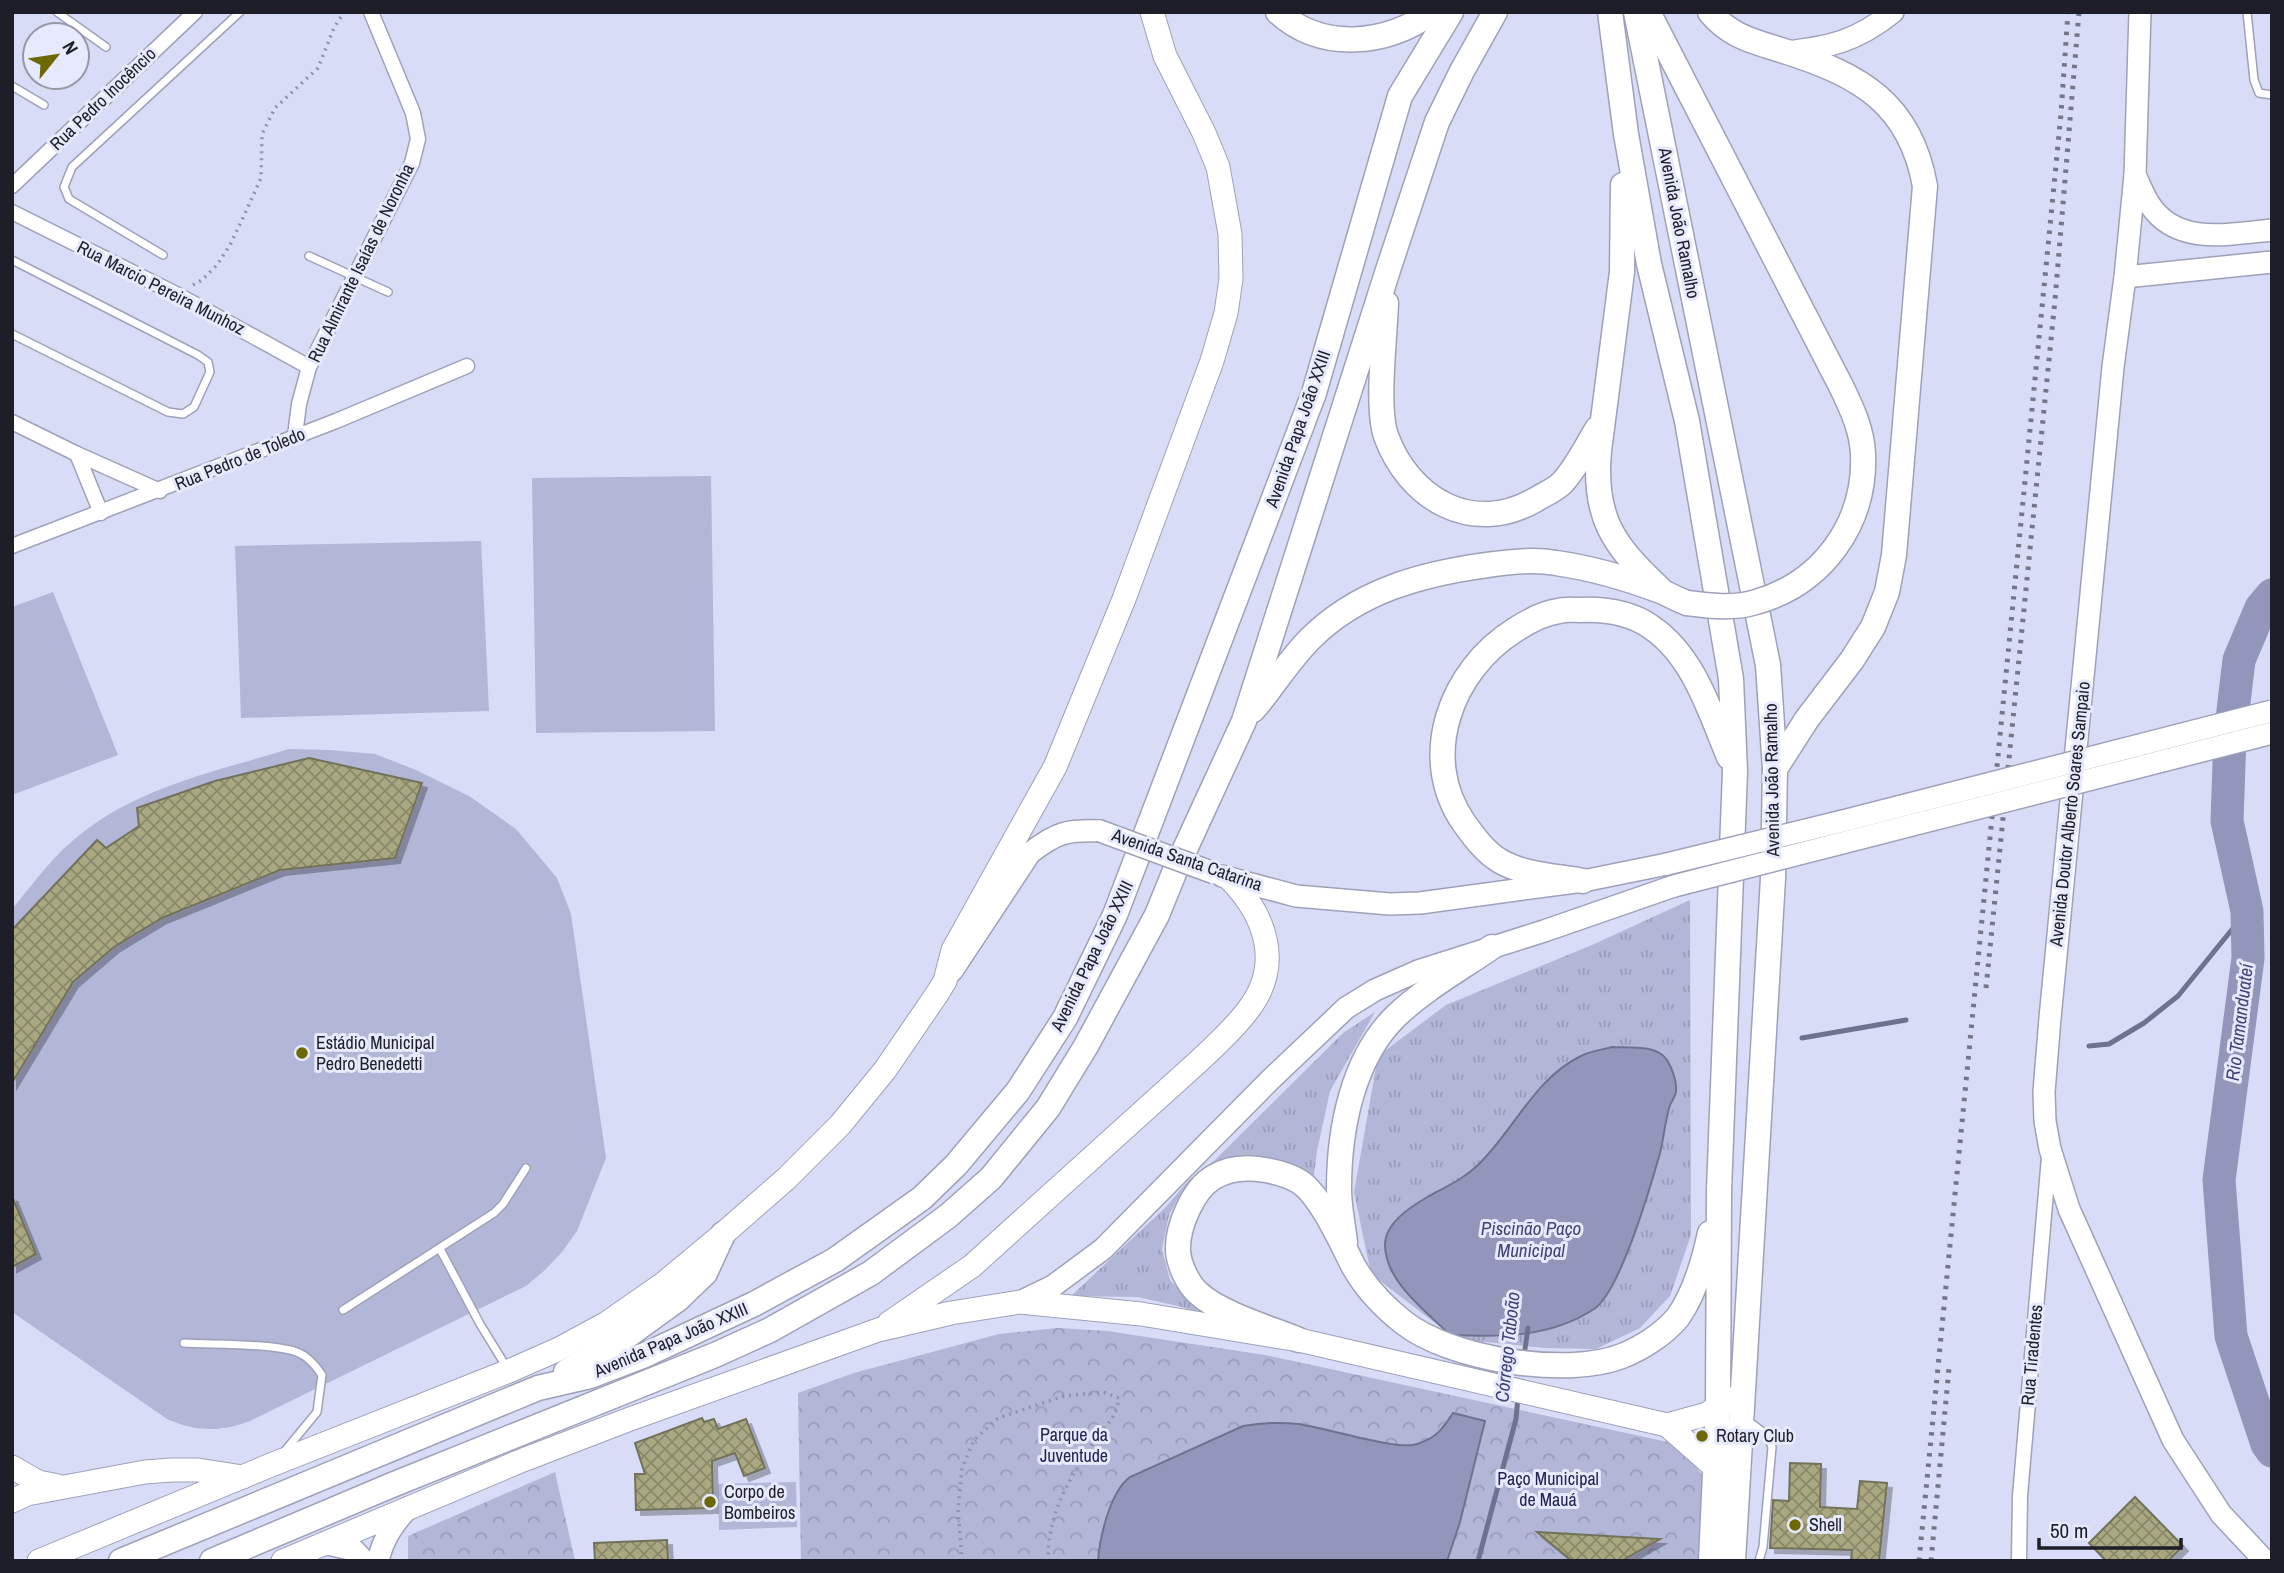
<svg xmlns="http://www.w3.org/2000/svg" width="2284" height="1573" font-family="'Archivo Narrow',sans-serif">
<defs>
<pattern id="grass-tufts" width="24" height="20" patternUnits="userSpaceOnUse" patternTransform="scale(1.75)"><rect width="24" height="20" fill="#b2b6d7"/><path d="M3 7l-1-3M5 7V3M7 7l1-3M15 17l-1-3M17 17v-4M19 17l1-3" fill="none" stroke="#999cb9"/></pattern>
<pattern id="forest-crowns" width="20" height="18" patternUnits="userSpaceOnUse" patternTransform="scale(1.75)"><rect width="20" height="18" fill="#b2b6d7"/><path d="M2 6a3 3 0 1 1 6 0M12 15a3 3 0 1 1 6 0" fill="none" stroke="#999cb9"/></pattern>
<pattern id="building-cross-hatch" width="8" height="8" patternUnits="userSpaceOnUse" patternTransform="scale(1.75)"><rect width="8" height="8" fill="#a9a880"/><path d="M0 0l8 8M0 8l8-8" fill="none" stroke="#898869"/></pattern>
<filter id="shadow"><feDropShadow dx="5" dy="5" stdDeviation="0" flood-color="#0004"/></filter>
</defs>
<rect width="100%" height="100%" fill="#d9dcf6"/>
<g fill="url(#grass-tufts)">
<path d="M1690,900L1691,1235L1670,1296L1640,1328L1596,1349L1545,1348L1456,1339L1371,1274L1354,1192L1378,1056L1446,1005L1592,945Z"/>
<path d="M1375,1012L1330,1091L1317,1151L1313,1182L1206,1173L1177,1200L1169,1215L1162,1249L1170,1280L1201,1314L1182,1307L1138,1297L1071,1296L1166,1207L1188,1181L1215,1160L1343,1033Z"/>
</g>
<g fill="url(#forest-crowns)">
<path d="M1058,1328L1107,1331L1265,1355L1682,1445L1703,1477L1698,1561H801L798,1393L854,1373L999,1334Z"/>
<path d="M555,1472L575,1561H408V1536Z"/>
</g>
<g fill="#b2b6d7">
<path d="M711,476L715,731L536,733L532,478Z"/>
<path d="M481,541L489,711L241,718L235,546Z"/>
<path d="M53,592L118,755L12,795V607Z"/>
<path d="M289,749L330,750L375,754L416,770L469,796L516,829L557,878L571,914L606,1158L577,1231L562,1252L545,1270L526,1286L250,1421C222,1432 196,1432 167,1419L12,1312V909C31,887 48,862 69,844C131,788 211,773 289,749Z"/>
<path d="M796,1482L797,1527L719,1530L718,1484Z"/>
</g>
<g fill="#9296bb" stroke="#6f728f" stroke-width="2">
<path d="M1612,1047C1629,1048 1656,1044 1667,1060C1672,1068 1677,1082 1676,1091C1676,1095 1672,1101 1670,1105C1665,1121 1664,1137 1660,1153C1651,1185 1620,1292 1594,1309C1550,1338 1500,1337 1450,1335C1426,1311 1386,1282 1385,1246C1384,1223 1412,1206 1429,1196C1446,1187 1465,1178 1479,1164C1514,1130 1535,1078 1581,1056C1590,1051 1602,1050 1612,1047Z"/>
<path d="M1453,1413L1485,1421L1460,1522L1447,1561H1098C1100,1536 1110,1492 1130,1477L1243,1426C1261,1423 1280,1422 1298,1424C1323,1427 1398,1451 1417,1444C1436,1438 1442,1430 1453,1413Z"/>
</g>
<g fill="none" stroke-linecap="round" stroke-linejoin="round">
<g stroke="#6f728f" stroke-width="5">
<path d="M1802,1038L1906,1020"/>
<path d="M2089,1046L2109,1044L2144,1023L2178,996L2247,911"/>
<path d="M1524,1356L1528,1328"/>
<path d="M1478,1561L1516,1419L1518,1397"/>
</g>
<path stroke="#9296bb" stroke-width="33" d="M2272,595L2261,608L2239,660L2230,736L2227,821L2247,911L2248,958L2219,1180L2231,1336L2267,1444L2272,1451"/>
</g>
<g fill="url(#building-cross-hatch)" stroke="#72725b" stroke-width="2" filter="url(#shadow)">
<path d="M309,758L422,783L395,858L280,870L162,918L114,947L73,982L12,1083V930L97,840L106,848L139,826L137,808L215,781Z"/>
<path d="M12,1196L36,1254L12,1267Z"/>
<path d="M702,1418L704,1422L714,1419L718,1429L746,1419L765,1468L744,1476L735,1453L712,1461L713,1508L636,1510L635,1474H645L635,1443Z"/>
<path d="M1790,1463L1821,1464L1820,1507L1857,1509L1860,1481L1887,1483L1879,1561H1851L1852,1550L1770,1548L1773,1500L1789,1501Z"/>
<path d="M2135,1497L2183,1546L2168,1561H2106L2089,1543Z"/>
<path d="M1537,1532L1660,1539L1621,1561H1572Z"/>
<path d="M667,1540L668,1561H595L594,1543Z"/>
</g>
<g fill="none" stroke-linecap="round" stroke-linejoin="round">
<g stroke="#9ea1b9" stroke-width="10">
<g id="service">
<path d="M57,12L106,47"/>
<path d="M2247,12L2254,80L2259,93L2272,95"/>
<path d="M12,86L44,105"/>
<path d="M163,255L69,199L64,187L72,167L240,12"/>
<path d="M309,256L388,292"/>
<path d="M12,260L198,355L208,362L210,372L194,407L183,414L168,412L12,334"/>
<path d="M440,1249L480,1324L507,1368"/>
<path d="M343,1310L494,1213L503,1204L526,1168"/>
<path d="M184,1343C211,1345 276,1343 299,1353C309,1357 316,1366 322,1375L317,1412L284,1452"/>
<path d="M1747,1420L1767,1435L1772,1447L1763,1547L1759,1561"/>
</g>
</g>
<g stroke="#9ea1b9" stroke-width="17">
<g id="minor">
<path d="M12,186L195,12"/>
<path d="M12,212L176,294L309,367"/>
<path d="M12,422L77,454L160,491"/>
<path d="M295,436L299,404L309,367L412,163L418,139L413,113L371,12"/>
<path d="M77,454L101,513"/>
<path d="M12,546L336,421L467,366"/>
<path d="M2019,1561L2020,1496L2049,1157"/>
</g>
</g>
<g stroke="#9ea1b9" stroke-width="24">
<g id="secondary">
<path d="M2140,12L2135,175L2125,277L2113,367L2050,1018L2044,1092L2045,1121L2050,1149L2069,1209L2173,1440L2221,1514L2265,1561"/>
<path d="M1786,52C1831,47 1857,41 1893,12"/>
<path d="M2135,175C2140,185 2144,196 2150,205C2177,246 2230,234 2272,230"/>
<path d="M2125,277L2272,262"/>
<path d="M1222,876L1296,896L1390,904L1420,903L1583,881L1667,864"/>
<path d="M952,971L1030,853C1057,832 1067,830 1100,831"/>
<path d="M1020,1302L1053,1286L1103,1249L1271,1079L1346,1008L1375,990L1418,971L1544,931L1674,886"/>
<path d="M324,1543L354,1550L364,1561"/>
<path d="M378,1561C383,1539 393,1524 408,1508"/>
</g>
</g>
<g stroke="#9ea1b9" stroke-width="25">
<g id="primary">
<path d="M889,1323L972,1266L1199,1061C1216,1045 1234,1029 1248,1010C1283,965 1266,916 1230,879"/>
<path d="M1667,1425L1717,1469"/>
<path d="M12,1467L38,1482L58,1486"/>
<path d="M12,1501L27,1494L145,1472L172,1470H198L243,1477"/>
<path d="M39,1561L271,1465L509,1371L559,1349L607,1323L663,1284L723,1234L787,1178L840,1125L885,1070L937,994L945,981L953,950L1055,767L1124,599L1212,361L1226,313L1231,279L1230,234L1218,167L1204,133L1165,56L1152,12"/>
<path d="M283,1561L523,1460L630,1419L878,1330L951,1313L1020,1302L1141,1314L1299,1340L1667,1425L1707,1414L1730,1399"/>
</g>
</g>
<g stroke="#9ea1b9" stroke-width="27">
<g id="trunk">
<path d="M1278,12C1322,52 1387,45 1432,12"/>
<path d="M1610,12L1626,134L1649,264L1687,421L1731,679L1735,771L1719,1191L1718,1408L1711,1561"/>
<path d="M1636,12L1768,665L1775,769L1773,878L1733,1561"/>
<path d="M1648,12L1842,388"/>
<path d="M1710,12C1730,37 1756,42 1784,51C1860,75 1910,103 1925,186L1894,555L1887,592L1873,627L1852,660L1807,719L1775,769"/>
<path d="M1623,185L1622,272L1599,451C1593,517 1613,545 1659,588"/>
<path d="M1386,303C1385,336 1376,407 1386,436C1409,499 1472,536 1535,500C1543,495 1555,490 1562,483C1577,467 1586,447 1597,429"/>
<path d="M1253,710C1273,687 1288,661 1310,639C1358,591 1421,574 1487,565C1509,562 1534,559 1556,563C1592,568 1629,579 1663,592C1671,596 1679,600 1687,603"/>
<path d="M1583,881C1556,876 1524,875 1500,861C1485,852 1474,837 1464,823C1418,757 1451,670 1515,630C1527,622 1544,613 1559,611C1565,609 1573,610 1580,610C1604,609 1631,613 1651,627C1694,656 1710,712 1729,757"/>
<path d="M1345,1242C1343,1225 1339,1206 1339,1189C1339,1130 1352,1059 1396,1016C1424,989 1460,969 1492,947"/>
<path d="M1299,1340C1270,1328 1221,1314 1198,1293C1188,1284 1179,1265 1178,1251C1177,1227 1193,1189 1214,1177C1229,1168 1248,1167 1265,1170C1277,1172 1291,1176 1300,1182C1321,1196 1342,1244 1354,1267C1366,1288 1384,1307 1403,1322C1449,1359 1566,1378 1622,1356C1642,1348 1664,1334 1678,1317C1695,1293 1704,1261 1710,1233"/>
<path d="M566,1372L620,1341L678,1299L705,1273L723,1234"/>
<path d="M121,1561L538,1388L590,1376L645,1355L754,1304L835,1260L922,1198L956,1165L1018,1091L1065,1018L1115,915L1314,393L1400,96L1451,12"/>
<path d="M212,1561L392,1485L715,1355L770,1330L871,1273L948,1216L991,1178L1048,1108L1086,1046L1157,915L1174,873L1244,721L1388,270L1437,122L1462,71L1495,12"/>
</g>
</g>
<g stroke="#9193a7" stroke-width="3.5" stroke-dasharray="2 5" stroke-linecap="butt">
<path d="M193,285L202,280L217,265L230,245L242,220L261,178L262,134L275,108L318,68L334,28L344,12"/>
<path d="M962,1561L958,1510L962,1468L974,1440L998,1418L1064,1396L1103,1392L1119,1398C1115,1421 1107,1422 1095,1440C1069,1480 1048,1511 1048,1561"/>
</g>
<use href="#service" stroke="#fff" stroke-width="7"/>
<use href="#minor" stroke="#fff" stroke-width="14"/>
<use href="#secondary" stroke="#fff" stroke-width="21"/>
<use href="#primary" stroke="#fff" stroke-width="23"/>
<use href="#trunk" stroke="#fff" stroke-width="24"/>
<g stroke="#747687" stroke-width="5" stroke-dasharray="3.5 7" stroke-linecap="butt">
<path d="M1986,988L2055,300L2079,12"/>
<path d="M1919,1561L2061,114L2068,12"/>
<path d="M1931,1561L1949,1368"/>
</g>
<g stroke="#9ea1b9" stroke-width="24" stroke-linecap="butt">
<g id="secondary-bridge">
<path d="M1100,831L1214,873"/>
<path d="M1667,864L1847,820L2272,711"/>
<path d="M1674,886L2272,733"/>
</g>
</g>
<g stroke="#9ea1b9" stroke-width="27" stroke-linecap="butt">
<path id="trunk-bridge" d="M1687,603C1710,606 1734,609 1756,602C1823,583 1866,523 1863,454C1862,430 1852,409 1842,388"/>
</g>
<use href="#secondary-bridge" stroke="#fff" stroke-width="21"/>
<use href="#trunk-bridge" stroke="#fff" stroke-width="24"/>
</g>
<g fill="#6c6802" stroke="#e7eafe" stroke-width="2.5">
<circle cx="302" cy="1053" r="7"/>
<circle cx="1702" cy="1436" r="7"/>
<circle cx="710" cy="1502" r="7"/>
<circle cx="1795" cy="1525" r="7"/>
</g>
<g text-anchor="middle" stroke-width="6" stroke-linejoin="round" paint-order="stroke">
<g font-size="18" fill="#1d1e27" stroke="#e7eafe">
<text transform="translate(103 99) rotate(-44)" y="6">Rua Pedro Inocêncio</text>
<text transform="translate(1679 223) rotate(79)" y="6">Avenida João Ramalho</text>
<text transform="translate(361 263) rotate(-64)" y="6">Rua Almirante Isaías de Noronha</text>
<text transform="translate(161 288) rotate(27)" y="6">Rua Marcio Pereira Munhoz</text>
<text transform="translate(1298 429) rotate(-71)" y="6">Avenida Papa João XXIII</text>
<text transform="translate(240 459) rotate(-22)" y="6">Rua Pedro de Toledo</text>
<text transform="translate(1772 780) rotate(-91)" y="6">Avenida João Ramalho</text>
<text transform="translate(2070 814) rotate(-84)" y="6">Avenida Doutor Alberto Soares Sampaio</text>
<text transform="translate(1187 860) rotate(19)" y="6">Avenida Santa Catarina</text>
<text transform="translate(1092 956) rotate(-64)" y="6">Avenida Papa João XXIII</text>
<text transform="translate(671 1340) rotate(-23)" y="6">Avenida Papa João XXIII</text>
<text transform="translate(2032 1355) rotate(-85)" y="6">Rua Tiradentes</text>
</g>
<g font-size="18" fill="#1d1e27" stroke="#e7eafe" text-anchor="start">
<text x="316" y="1049">Estádio Municipal<tspan x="316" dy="21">Pedro Benedetti</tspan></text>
<text x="1716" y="1442">Rotary Club</text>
<text x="724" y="1498">Corpo de<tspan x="724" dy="21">Bombeiros</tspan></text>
<text x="1809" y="1531">Shell</text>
</g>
<g font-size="18" fill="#232252" stroke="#e7eafe">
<text x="1074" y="1441">Parque da<tspan x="1074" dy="21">Juventude</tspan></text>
<text x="1548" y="1485">Paço Municipal<tspan x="1548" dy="21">de Mauá</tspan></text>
</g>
<g font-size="19" font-style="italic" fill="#424477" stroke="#e7eafe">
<text transform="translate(2239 1022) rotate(-83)" y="7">Rio Tamanduateí</text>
<text x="1531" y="1235">Piscinão Paço<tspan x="1531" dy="22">Municipal</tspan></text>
<text transform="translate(1507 1347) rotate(-84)" y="7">Córrego Taboão</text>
</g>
</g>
<rect width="2284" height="1573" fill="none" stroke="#1d1e27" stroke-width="28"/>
<g transform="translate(56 56) rotate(60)"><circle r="33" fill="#e7eafe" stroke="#9698a8" stroke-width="2"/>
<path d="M0-5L12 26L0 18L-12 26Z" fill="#6c6802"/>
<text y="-10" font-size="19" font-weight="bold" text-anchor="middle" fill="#1d1e27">N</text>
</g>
<path d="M2039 1538v10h142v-10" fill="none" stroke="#1d1e27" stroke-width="3.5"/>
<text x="2050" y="1538" font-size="21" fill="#1d1e27" stroke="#e7eafe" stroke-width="5" paint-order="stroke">50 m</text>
</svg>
